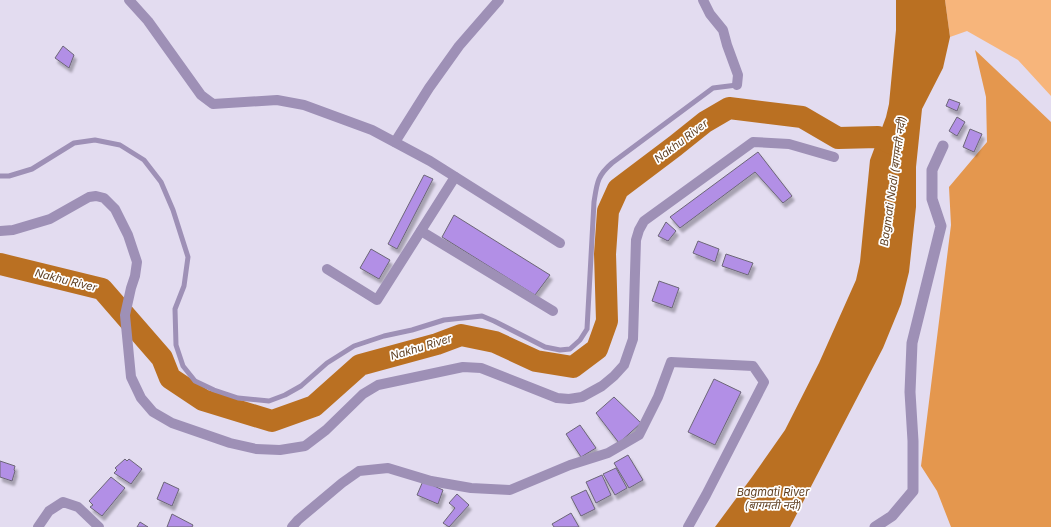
<svg xmlns="http://www.w3.org/2000/svg" width="1051" height="527" font-family="Inter,'Noto Sans Devanagari',sans-serif">
<defs>
<filter id="shadow"><feDropShadow dx="2.5" dy="4.5" stdDeviation="1" flood-color="#0004"/></filter>
</defs>
<rect width="100%" height="100%" fill="#e3dcf0"/>
<path fill="#f7b57b" d="M945,0H1051V96L1018,60L967,31L950,37Z"/>
<path fill="#e4974e" d="M975,50L1051,122V527H951L937,491L921,466L951,225L949,187L987,142L986,97Z"/>
<path fill="#ba7022" d="M896,0H945L950,37L943,68L922,109L916,167V207L909,272L901,304L883,348L790,527H715L752,477L785,430L819,363L856,280L860,262L870,160L886,117L889,104L896,30Z"/>
<g fill="none" stroke-linecap="round" stroke-linejoin="round">
<path stroke="#ba7022" stroke-width="22" d="M0,264L102,289L162,358L170,378L203,400L272,421L314,406L360,365L437,344L461,335L495,342L536,361L573,367L597,349L607,321L605,254L608,211L618,189L675,146L705,122L729,108L802,117L838,138L878,137L898,146"/>
</g>
<g fill="#b28fe6" stroke="#6c6677" filter="url(#shadow)">
<path d="M63,46L74,55L69,68L55,58Z"/>
<path d="M949,99L960,103L957,111L946,106Z"/>
<path d="M957,117L965,122L957,136L949,131Z"/>
<path d="M970,129L982,134L974,152L963,147Z"/>
<path d="M758,152L792,196L783,203L755,172L680,228L670,217Z"/>
<path d="M424,175L433,179L397,249L388,244Z"/>
<path d="M454,215L550,275L535,295L442,237Z"/>
<path d="M666,222L676,231L668,241L658,236Z"/>
<path d="M698,241L719,249L715,262L693,253Z"/>
<path d="M371,249L390,260L379,279L360,268Z"/>
<path d="M726,254L753,263L748,275L722,266Z"/>
<path d="M659,281L679,288L672,308L652,301Z"/>
<path d="M714,379L741,392L715,445L688,432Z"/>
<path d="M614,397L641,423L619,443L596,413Z"/>
<path d="M580,425L596,448L581,457L566,434Z"/>
<path d="M628,455L643,480L629,488L614,463Z"/>
<path d="M125,459L127,461L129,459L142,469L131,484L114,473L117,470L115,468Z"/>
<path d="M0,461L15,466L14,470L15,471L12,481L0,477Z"/>
<path d="M616,468L627,488L615,495L603,474Z"/>
<path d="M602,475L611,495L596,503L586,482Z"/>
<path d="M111,477L125,488L102,516L90,507L93,505L89,501Z"/>
<path d="M423,481L443,490L438,504L417,495Z"/>
<path d="M164,482L179,489L172,506L157,499Z"/>
<path d="M586,490L595,509L581,516L571,497Z"/>
<path d="M457,494L469,505L449,527L443,523L455,508L449,503Z"/>
<path d="M571,513L579,527H554L552,524Z"/>
<path d="M172,514L193,525L192,527H167Z"/>
<path d="M140,522L148,527H137Z"/>
</g>
<g fill="none" stroke-linecap="round" stroke-linejoin="round">
<path stroke="#9e90b6" stroke-width="5" d="M0,176H9L32,169L74,143L95,140L120,145L144,160L161,182L173,210L188,257L184,286L175,309L176,345L183,366L195,381L214,390L238,398L269,401L285,395L301,386L327,363L354,346L384,336L412,330L444,320L482,316L494,321L545,347L560,350L570,349L580,340L587,329L594,202C597,183 597,176 612,163L713,88L737,85"/>
<g stroke="#9e90b6" stroke-width="10">
<path d="M129,0L148,21L201,95L213,104L277,100L304,105L372,130L430,161L560,243"/>
<path d="M703,0L710,14L723,30L727,45L738,75L737,85"/>
<path d="M395,142L429,88L459,46L499,0"/>
<path d="M0,231L13,230L50,219L89,197L96,196L104,198L115,209L128,235L137,262L135,276L131,288L125,315L131,377L141,398L153,412L172,423L230,443L256,449L280,450L305,446L326,430L363,394L378,385L463,367L481,368L557,398L569,399L582,397L602,386L614,376L624,365L633,339L636,240L639,230L644,221L753,142L789,144L834,157"/>
<path d="M421,231L553,311"/>
<path d="M327,269L377,300L455,177"/>
<path d="M38,527L49,511L63,502L78,507L99,527"/>
<path d="M292,527L298,520L342,483L359,471L388,468L431,481L471,488L510,490L570,465L608,453L639,435L658,397L671,362L753,366L764,382L706,495L688,527"/>
</g>
<path stroke="#9e90b6" stroke-width="11" d="M875,527L892,516L913,491V441L910,392L912,343L941,226L932,199V170L943,146"/>
</g>
<g text-anchor="middle" stroke-width="3.5" stroke-linejoin="round" paint-order="stroke">
<g font-size="11" font-style="italic" fill="#5f3f21" stroke="#fff">
<text transform="translate(681 141) rotate(-37)" y="4">Nakhu River</text>
<text transform="translate(893 181) rotate(-82)" y="4">Bagmati Nadi (बागमती नदी)</text>
<text transform="translate(66 280) rotate(14)" y="4">Nakhu River</text>
<text transform="translate(421 347) rotate(-17)" y="4">Nakhu River</text>
<text x="773" y="496">Bagmati River<tspan x="773" dy="13">(बागमती नदी)</tspan></text>
</g>
</g>
</svg>
